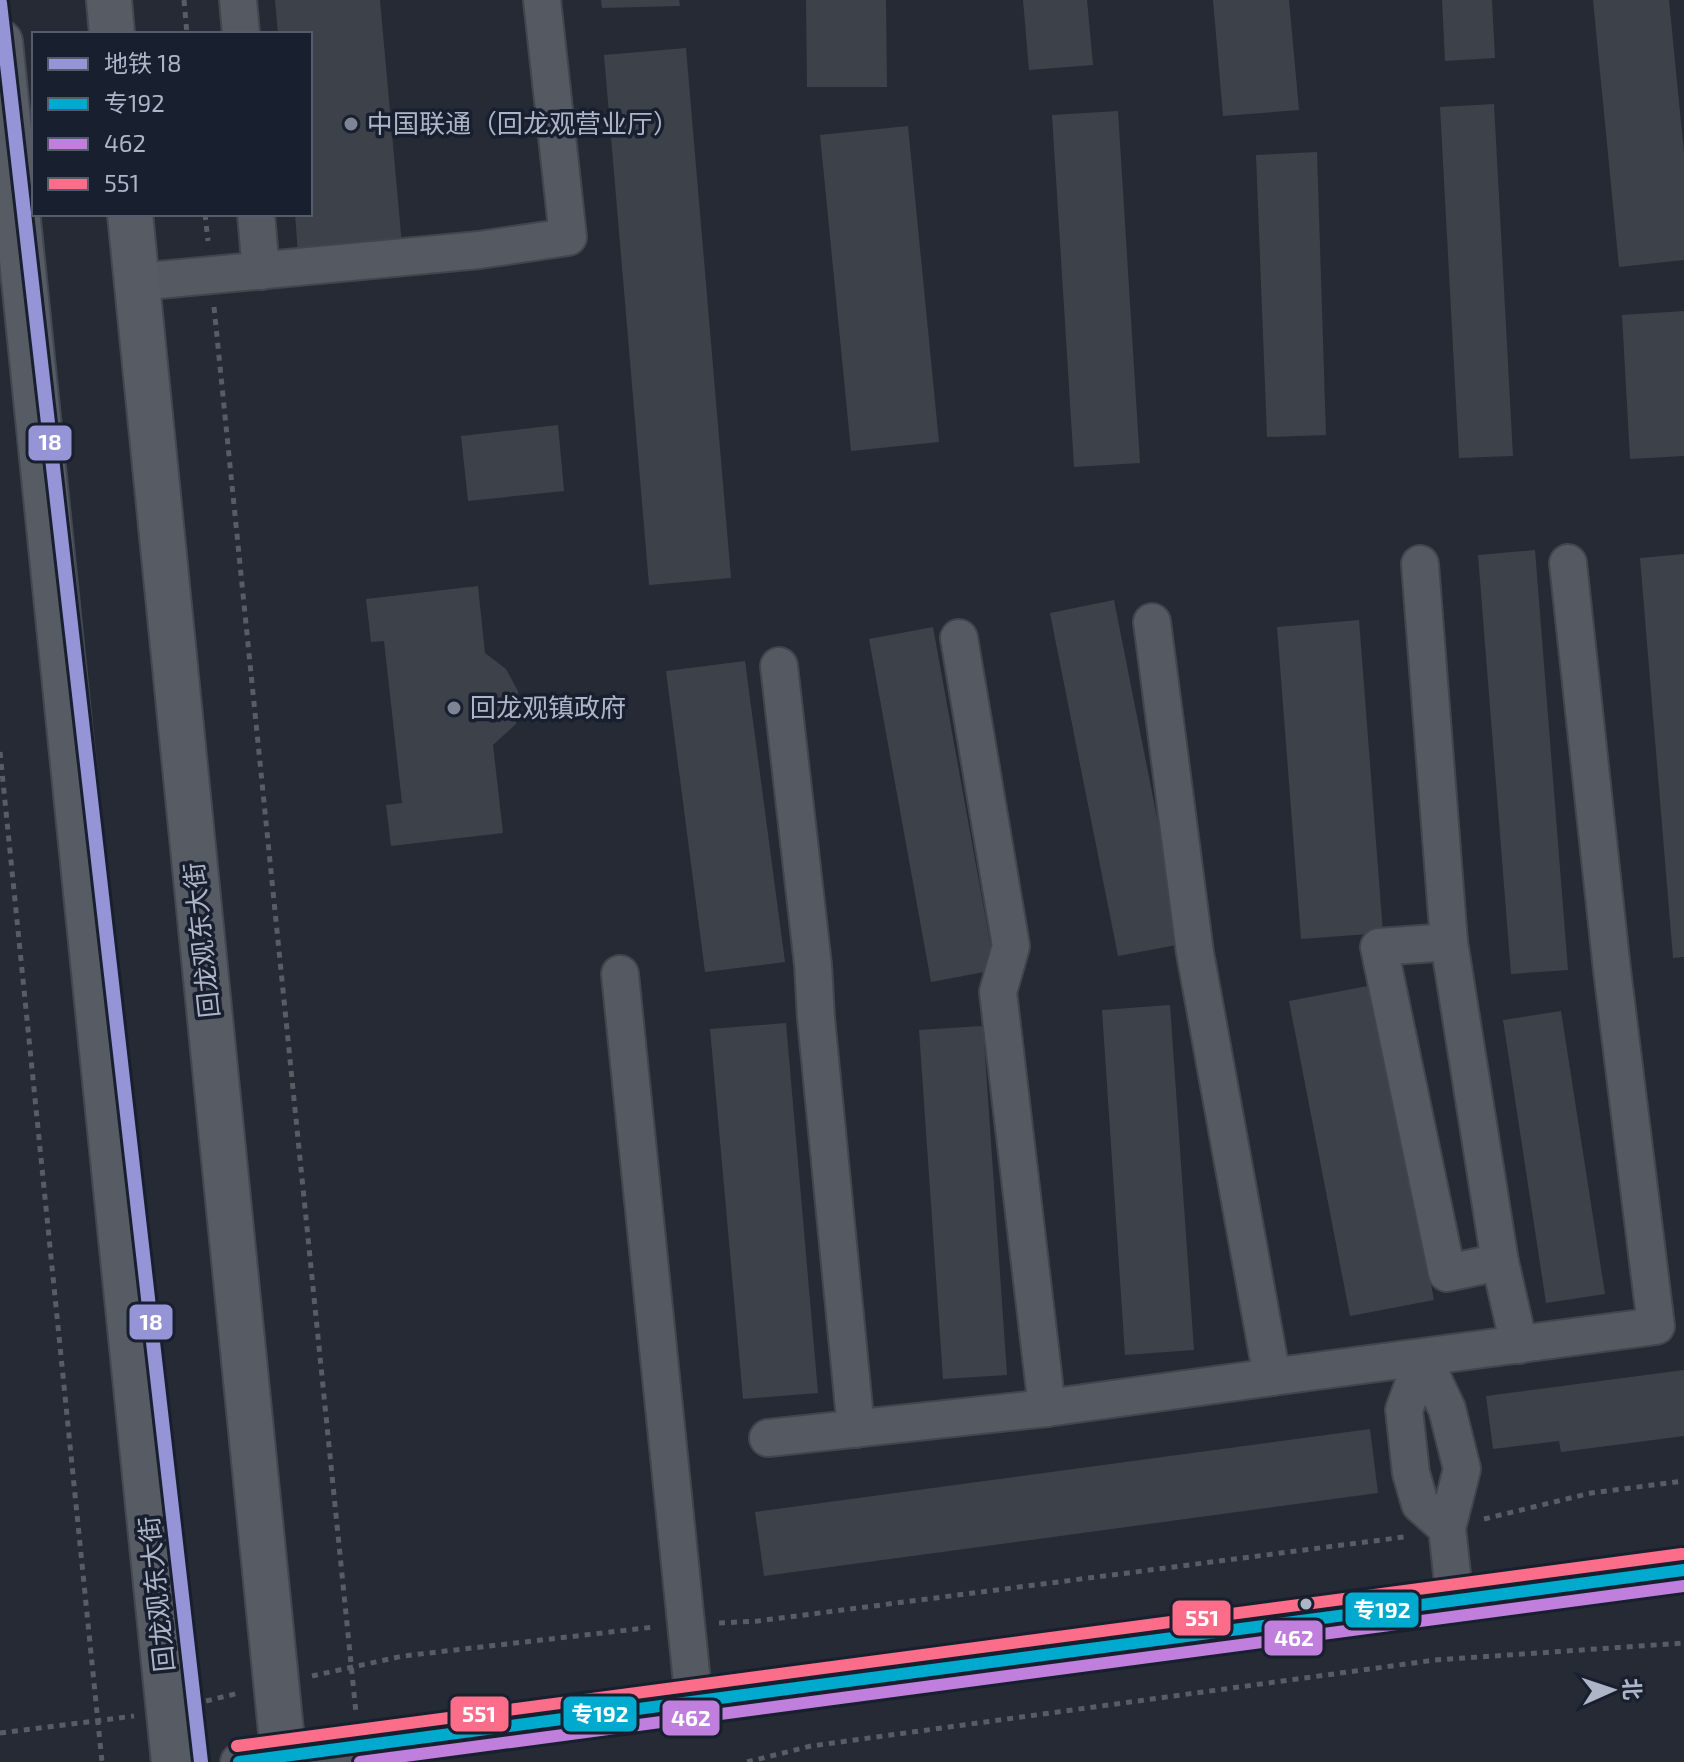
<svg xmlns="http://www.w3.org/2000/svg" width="1684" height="1762" font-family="'Exo 2','Noto Sans SC',sans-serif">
<rect width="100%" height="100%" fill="#252a34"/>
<g fill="#3d414a">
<path d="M275,0H380L402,245L298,254L295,214H310V34H278Z"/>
<path d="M601,0H679L680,6L602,8Z"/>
<path d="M806,0H886L887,87H807Z"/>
<path d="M1023,0H1087L1093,65L1029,70Z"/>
<path d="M1213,0H1289L1299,110L1223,116Z"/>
<path d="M1442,0H1492L1495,58L1445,61Z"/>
<path d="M1593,0H1669L1684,153V260L1619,267Z"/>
<path d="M686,48L731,578L649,585L604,55Z"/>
<path d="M1494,104L1513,456L1459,458L1440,107Z"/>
<path d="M1118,111L1140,463L1074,467L1052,115Z"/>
<path d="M908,126L939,442L851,451L820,135Z"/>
<path d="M1317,152L1326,435L1267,437L1256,155Z"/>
<path d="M1684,311V456L1630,459L1622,315Z"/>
<path d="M558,425L564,491L468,501L461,436Z"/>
<path d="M1535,550L1568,970L1511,974L1478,555Z"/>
<path d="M1684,554V957L1673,958L1640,558Z"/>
<path d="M478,586L485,653L506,669L518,691L516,724L493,745L503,833L391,846L386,805L402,803L384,641L371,642L366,599Z"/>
<path d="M1114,600L1182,944L1118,956L1050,613Z"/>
<path d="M1359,620L1383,933L1301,939L1277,627Z"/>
<path d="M933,627L995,970L931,982L869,639Z"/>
<path d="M745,661L785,962L705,972L666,671Z"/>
<path d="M1373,985L1434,1300L1350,1316L1289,1001Z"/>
<path d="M1170,1005L1194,1350L1125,1355L1102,1010Z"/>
<path d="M1561,1011L1605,1294L1546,1303L1503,1020Z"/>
<path d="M786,1023L818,1393L743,1399L710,1029Z"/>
<path d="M983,1026L1007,1375L943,1379L919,1030Z"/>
<path d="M1684,1370V1436L1561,1452L1559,1441L1493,1449L1486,1396Z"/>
<path d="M1370,1429L1378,1493L764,1576L755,1512Z"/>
</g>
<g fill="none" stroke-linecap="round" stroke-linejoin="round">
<g stroke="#41454d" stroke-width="40">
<g id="minor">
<path d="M238,0L241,34"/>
<path d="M256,214L261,271"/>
<path d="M137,282L479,250L568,237L542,0"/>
<path d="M1420,564L1449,942L1500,1262L1519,1345"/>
<path d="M1152,622L1195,953L1272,1377L1656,1326L1612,970L1568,563"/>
<path d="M959,638L1011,946L998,992L1047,1408L1272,1377"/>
<path d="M779,666L813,965L816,1018L856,1429"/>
<path d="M1449,942L1379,947L1447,1273L1500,1262"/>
<path d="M620,974L694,1702"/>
<path d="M1423,1358L1447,1409L1462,1469L1447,1528L1455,1601"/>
<path d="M1423,1358L1404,1410L1411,1473L1420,1504L1447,1528"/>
<path d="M768,1438L1047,1408"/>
<path d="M239,1762L1684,1570"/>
</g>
</g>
<g stroke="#424751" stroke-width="48">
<g id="major">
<path d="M109,0L112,34"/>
<path d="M0,42L174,1762"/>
<path d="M130,214L284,1762"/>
</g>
</g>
<g stroke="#575c65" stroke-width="5" stroke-dasharray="6 6" stroke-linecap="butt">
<path d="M184,0L187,34"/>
<path d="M205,214L208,241"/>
<path d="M214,307L356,1713"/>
<path d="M0,752L102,1762"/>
<path d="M1484,1519L1591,1493L1684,1481"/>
<path d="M719,1623L758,1621L1404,1537"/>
<path d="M312,1676L403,1656L654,1627"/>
<path d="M206,1701L239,1693"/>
<path d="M0,1733L134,1716"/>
<path d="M747,1762L811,1746L1435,1660L1684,1643"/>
</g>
<use href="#minor" stroke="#545962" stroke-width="36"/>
<use href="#major" stroke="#575b64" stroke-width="44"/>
<g stroke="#18202f" stroke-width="18">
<path id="bus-1" d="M239,1762L1684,1570"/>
</g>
<g stroke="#18202f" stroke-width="18">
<path id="bus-2" d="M360,1762L1684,1586"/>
</g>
<g stroke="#18202f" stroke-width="18">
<path id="bus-3" d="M237,1746L1682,1554"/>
</g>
<use href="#bus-1" stroke="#00a9ce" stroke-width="12"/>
<use href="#bus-2" stroke="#c07fdc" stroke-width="12"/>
<use href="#bus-3" stroke="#fb6d88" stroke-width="12"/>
<g stroke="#18202f" stroke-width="20">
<path id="metro-1" d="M0,3L201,1762"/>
</g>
<use href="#metro-1" stroke="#9594d7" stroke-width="14"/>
</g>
<g fill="#7d8494" stroke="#18202f" stroke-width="3">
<circle cx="351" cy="124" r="8"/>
<circle cx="454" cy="708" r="8"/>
</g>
<circle fill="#adb5c7" stroke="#18202f" stroke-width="3" cx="1306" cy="1604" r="7"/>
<g text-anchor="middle" stroke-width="7" stroke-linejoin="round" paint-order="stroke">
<g font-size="26" fill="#adb5c7" stroke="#18202f" text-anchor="start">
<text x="367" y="133">中国联通（回龙观营业厅）</text>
<text x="470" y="717">回龙观镇政府</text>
</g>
<g font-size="26" fill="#adb5c7" stroke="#18202f">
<text transform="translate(202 940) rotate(-96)" y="9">回龙观东大街</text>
<text transform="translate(157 1594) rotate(-96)" y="9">回龙观东大街</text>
</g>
</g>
<g stroke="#18202f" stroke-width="3">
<rect x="27" y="424" width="46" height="38" rx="8" fill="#9594d7"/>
<rect x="128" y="1303" width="46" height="38" rx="8" fill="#9594d7"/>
<rect x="1344" y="1591" width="76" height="38" rx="8" fill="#00a9ce"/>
<rect x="1171" y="1599" width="61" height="38" rx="8" fill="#fb6d88"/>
<rect x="1263" y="1619" width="61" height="38" rx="8" fill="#c07fdc"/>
<rect x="449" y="1695" width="61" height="38" rx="8" fill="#fb6d88"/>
<rect x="562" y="1695" width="76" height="38" rx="8" fill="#00a9ce"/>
<rect x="661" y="1699" width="60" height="38" rx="8" fill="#c07fdc"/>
</g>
<g font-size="22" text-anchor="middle" font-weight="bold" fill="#fff">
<text x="50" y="450">18</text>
<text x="151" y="1330">18</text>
<text x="1382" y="1618">专192</text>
<text x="1202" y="1626">551</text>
<text x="1294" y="1646">462</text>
<text x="479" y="1722">551</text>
<text x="600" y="1722">专192</text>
<text x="691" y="1726">462</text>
</g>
<rect x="32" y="32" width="280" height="184" fill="#18202f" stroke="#545c6c" stroke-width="2"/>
<rect x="48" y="58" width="40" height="12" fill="#9594d7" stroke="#545c6c" stroke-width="2"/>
<text x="104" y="72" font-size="24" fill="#adb5c7">地铁 18</text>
<rect x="48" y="98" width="40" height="12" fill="#00a9ce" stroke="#545c6c" stroke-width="2"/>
<text x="104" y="112" font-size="24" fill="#adb5c7">专192</text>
<rect x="48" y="138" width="40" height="12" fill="#c07fdc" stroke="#545c6c" stroke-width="2"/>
<text x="104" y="152" font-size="24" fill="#adb5c7">462</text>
<rect x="48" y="178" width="40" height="12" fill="#fb6d88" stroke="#545c6c" stroke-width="2"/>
<text x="104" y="192" font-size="24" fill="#adb5c7">551</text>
<g transform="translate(1612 1690) rotate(87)" stroke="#18202f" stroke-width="6" paint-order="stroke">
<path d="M0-6L14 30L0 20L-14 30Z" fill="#adb5c7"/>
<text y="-12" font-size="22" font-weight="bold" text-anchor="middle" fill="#adb5c7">北</text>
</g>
</svg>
